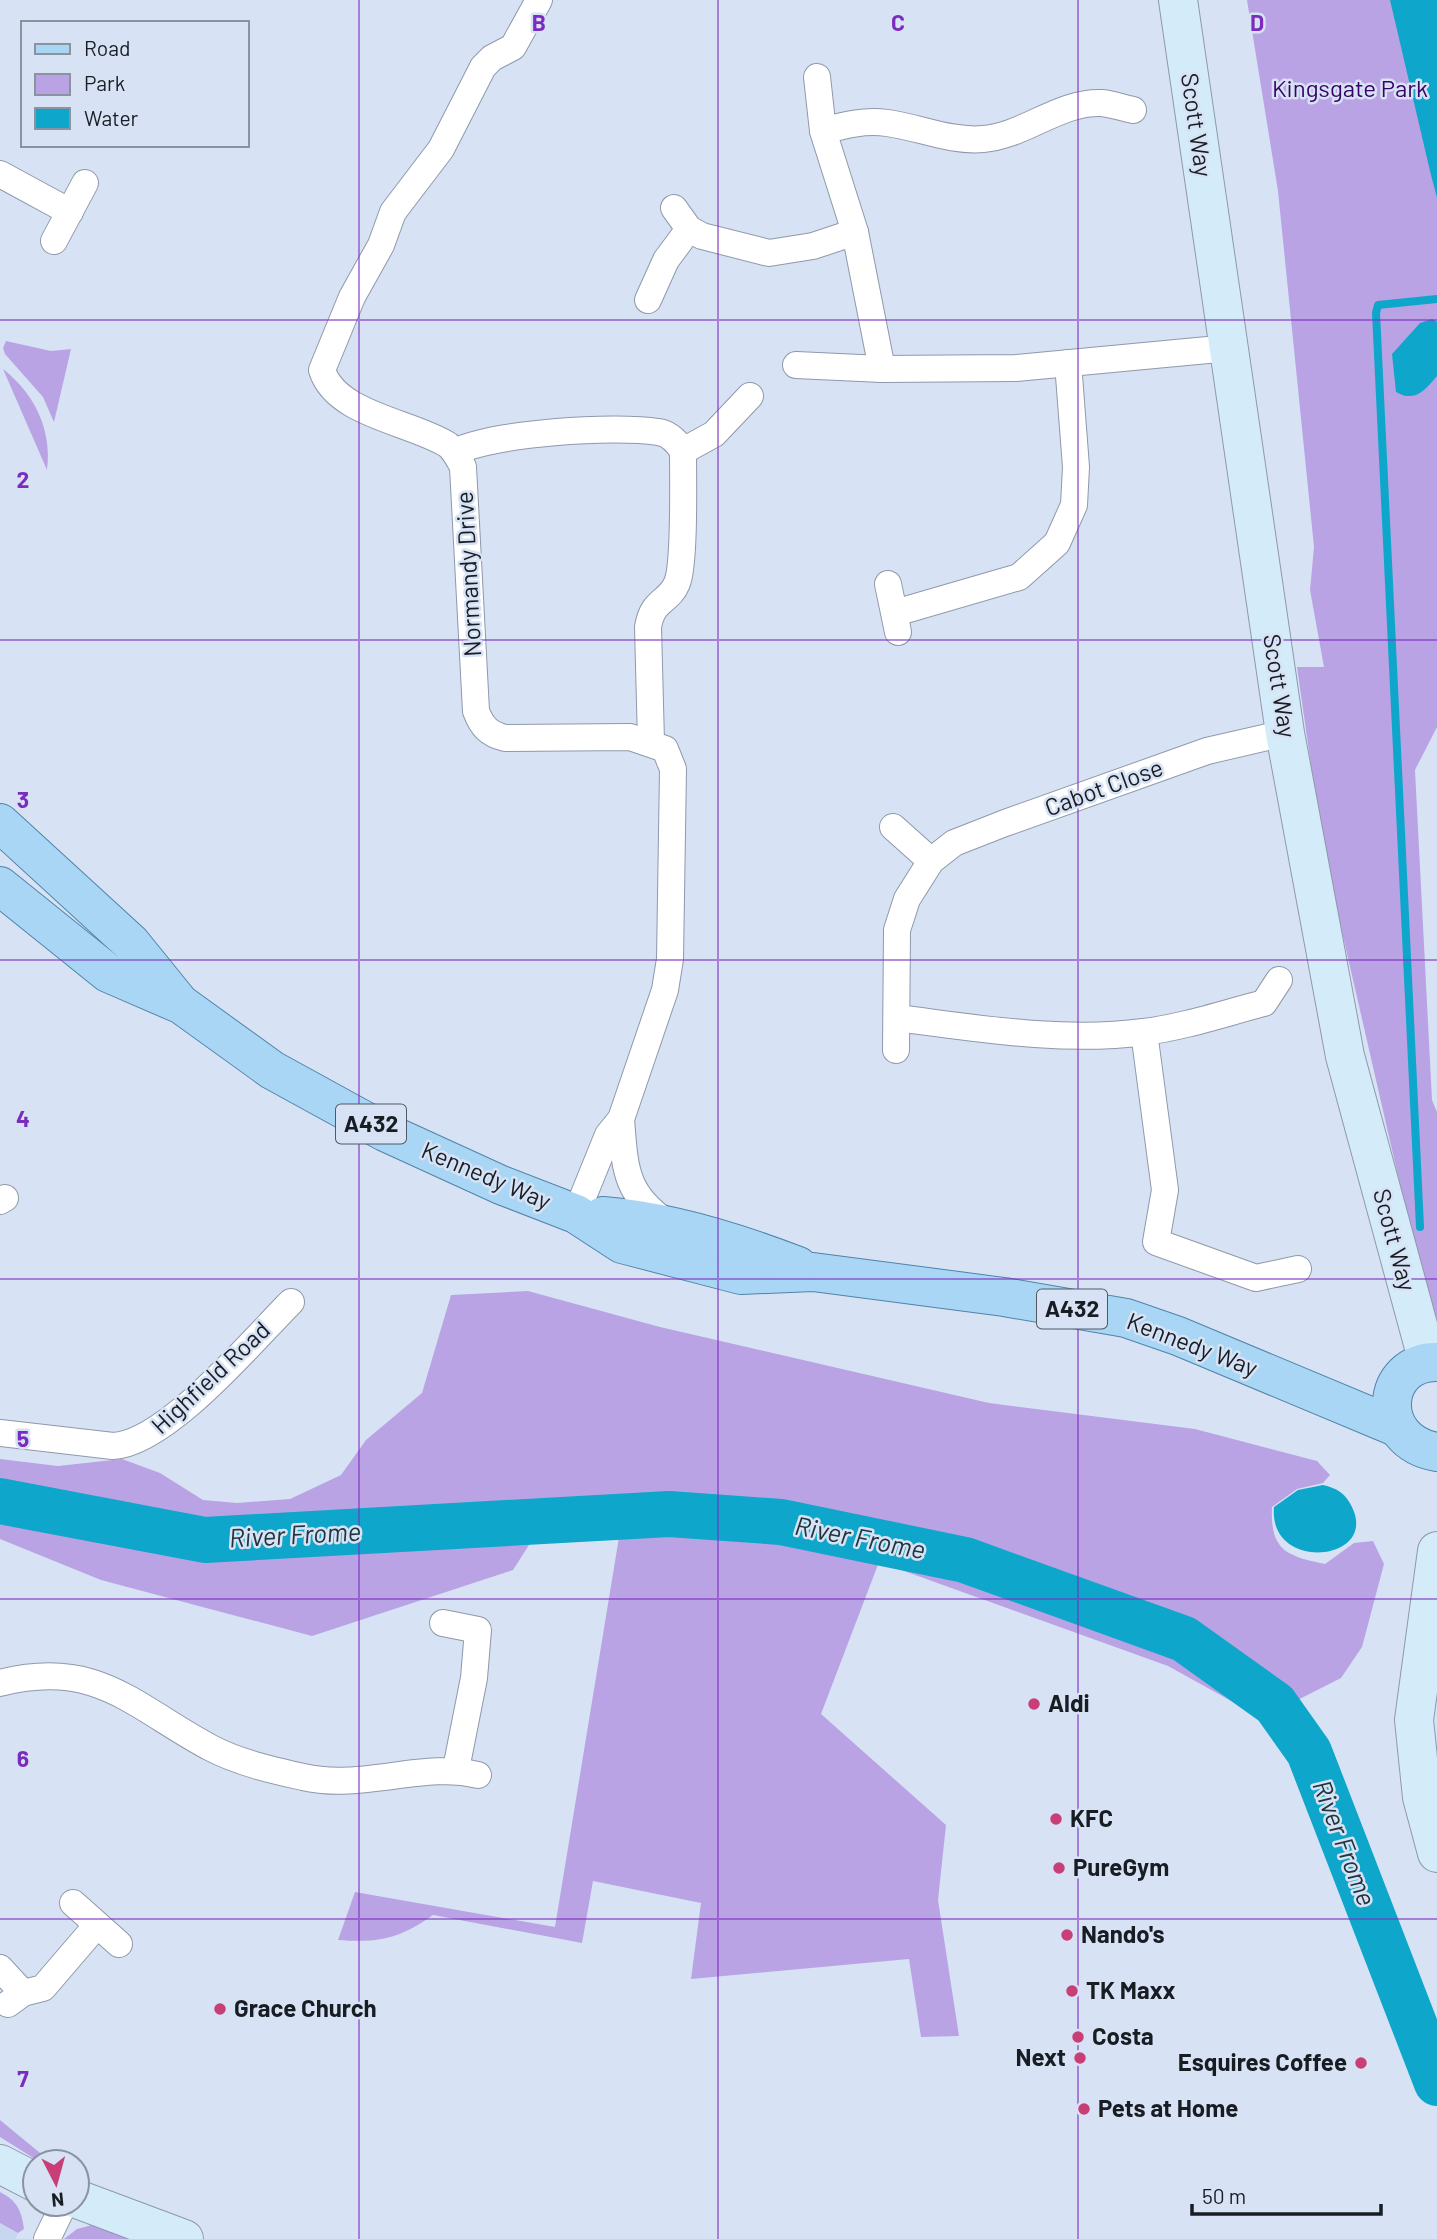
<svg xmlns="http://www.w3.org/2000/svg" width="1437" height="2239" font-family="Barlow,sans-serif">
<rect width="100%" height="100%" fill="#d7e3f5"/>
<path fill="#c8d7f0" d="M0,2223L18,2233L16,2239H0Z"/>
<g fill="#b9a3e4">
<path d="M1247,0H1437V727L1415,770L1432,1100L1437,1112V1318L1429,1311L1323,849L1297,667H1324L1310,590L1314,547L1278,191Z"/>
<path d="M6,341L51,351L71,349L54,422L43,397L5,354L3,348Z"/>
<path d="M3,369C35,394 52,430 47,470Z"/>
<path d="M528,1291L660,1327L989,1403L1195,1429L1317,1461L1330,1475L1323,1483L1297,1489L1272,1507C1270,1551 1287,1556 1325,1564L1354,1543L1373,1541L1384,1564L1362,1647L1341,1678L1262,1718L1168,1666L879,1562L821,1714L946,1825L938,1900L959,2036L921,2037L909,1959L691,1979L701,1903L593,1881L582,1943L433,1915C399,1939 379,1943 338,1940L355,1892L555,1927L620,1531L536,1534L513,1570L312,1636L101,1580L0,1539V1459L58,1466L122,1459L160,1473L203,1500L237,1503L290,1499L341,1475L366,1440L422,1393L451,1295Z"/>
<path d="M0,2120L51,2162H40L0,2137Z"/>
<path d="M0,2192C17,2201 21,2209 24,2229L18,2233L0,2223Z"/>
<path d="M92,2225L108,2227L139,2239H64L77,2229Z"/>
</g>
<g fill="#0ea6ca">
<path d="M1390,0H1437V198L1430,171Z"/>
<path d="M1432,319L1437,322V376C1425,390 1415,403 1396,392L1392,354L1420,323Z"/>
<path d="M1323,1485C1337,1488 1346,1494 1352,1507C1379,1562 1268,1573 1274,1507L1298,1490Z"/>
</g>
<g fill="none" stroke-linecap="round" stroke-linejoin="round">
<path stroke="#0ea6ca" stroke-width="8" d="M1420,1227L1376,313L1378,305L1437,299"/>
<path stroke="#0ea6ca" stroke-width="46" d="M0,1501L205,1540L669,1514L781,1522L965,1560L1184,1639L1275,1704L1309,1752L1437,2083"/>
<g stroke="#8e99aa" stroke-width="28">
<g id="street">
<path d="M539,0L513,47L492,58L483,67L441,149L393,212L381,245L352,297L322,370C336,415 412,422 448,445C455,451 459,459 463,467L476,711C482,727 489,734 505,738L630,737L665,749L673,769L670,959L665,990L621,1119L608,1135L576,1214"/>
<path d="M817,77L823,131L855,232L882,369"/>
<path d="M823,131C844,125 865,120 887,123C918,127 951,142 983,139C1024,136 1060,101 1102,103C1112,104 1123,108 1133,110"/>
<path d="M0,174L70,212"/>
<path d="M674,208L689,229L702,236L769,253L813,246L855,232"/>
<path d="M54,241L85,183"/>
<path d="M648,300L666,260L689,229"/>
<path d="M796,365L882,369L1016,368L1229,348"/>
<path d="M683,451L714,434L750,396"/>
<path d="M455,452C492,433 615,425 658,432C669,433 677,442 683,451C683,476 685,564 677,583C669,603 653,598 648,627L651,742"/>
<path d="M888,584L898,632"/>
<path d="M895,613L1019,577L1057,543L1074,505L1076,467L1068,363"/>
<path d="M893,827L931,861"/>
<path d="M897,1018C978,1028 1062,1043 1144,1032C1184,1027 1225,1013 1264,1003L1279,980"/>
<path d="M1144,1032L1165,1190L1156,1242L1256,1278L1298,1269"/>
<path d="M896,1050L897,930L907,899L931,861L954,843L1005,823L1207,751L1285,733"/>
<path d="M621,1119C625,1167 624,1194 668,1223"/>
<path d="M0,1201L5,1198"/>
<path d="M0,1433L113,1446C166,1444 253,1340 291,1302"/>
<path d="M443,1623L478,1630L474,1678L456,1769"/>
<path d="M0,1683C97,1658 134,1707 211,1748C240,1763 272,1770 303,1777C362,1791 424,1761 478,1775"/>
<path d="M73,1903L119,1944"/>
<path d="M0,1968L23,1993"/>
<path d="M8,2004L23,1993L43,1988L97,1925"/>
<path d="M47,2239L64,2204"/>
</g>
</g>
<g stroke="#8e99aa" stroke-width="40">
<g id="secondary">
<path d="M1178,0L1285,733L1345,1056L1428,1362"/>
<path d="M1437,1551L1414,1720L1422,1797L1437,1853"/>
<path d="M0,2164L35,2182"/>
<path d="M77,2199L184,2239"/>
</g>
</g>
<g stroke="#5183a8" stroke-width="40">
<g id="primary">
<path d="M0,823L131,943L178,1001"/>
<path d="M0,886L108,973L182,1005L272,1070L385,1132L501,1185L576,1214L622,1244L741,1275L813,1272L1004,1297L1126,1318L1178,1336L1396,1427"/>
<path d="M603,1216C669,1221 736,1242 798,1266"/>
<path d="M1437,1362C1381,1361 1373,1441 1437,1452"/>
</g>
</g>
<use href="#street" stroke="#fff" stroke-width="26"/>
<use href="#secondary" stroke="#d4ebfa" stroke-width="38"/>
<use href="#primary" stroke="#a9d6f5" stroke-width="38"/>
</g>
<path fill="none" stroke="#7b2cbf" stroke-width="2" stroke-opacity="0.55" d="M359,0V2239M718,0V2239M1078,0V2239M0,320H1437M0,640H1437M0,960H1437M0,1279H1437M0,1599H1437M0,1919H1437"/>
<g fill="#c83f77" stroke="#d7e3f5" stroke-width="2.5">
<circle cx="1034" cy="1704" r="7"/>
<circle cx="1056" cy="1819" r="7"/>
<circle cx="1059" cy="1868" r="7"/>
<circle cx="1067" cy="1935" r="7"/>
<circle cx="1072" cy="1991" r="7"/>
<circle cx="220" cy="2009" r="7"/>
<circle cx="1078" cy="2037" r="7"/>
<circle cx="1080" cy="2058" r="7"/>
<circle cx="1361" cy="2063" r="7"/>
<circle cx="1084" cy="2109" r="7"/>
</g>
<g text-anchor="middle" stroke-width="5" stroke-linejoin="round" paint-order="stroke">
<g fill="#d7e3f5" stroke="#515862" stroke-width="2">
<rect x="336" y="1104.5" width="70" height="39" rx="5"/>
<rect x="1037" y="1289.5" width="70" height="39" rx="5"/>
</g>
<g font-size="23" font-weight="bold" fill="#181c23">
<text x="371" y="1132">A432</text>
<text x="1072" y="1317">A432</text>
</g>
<g font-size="24" fill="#390268" stroke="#d7e3f5">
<text x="1350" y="97">Kingsgate Park</text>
</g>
<g font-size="24" fill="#181c23" stroke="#d7e3f5">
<text transform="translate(1196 125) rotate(82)" y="8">Scott Way</text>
<text transform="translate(469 574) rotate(-93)" y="8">Normandy Drive</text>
<text transform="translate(1279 686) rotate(81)" y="8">Scott Way</text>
<text transform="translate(1104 788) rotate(-20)" y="8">Cabot Close</text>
<text transform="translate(486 1176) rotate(23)" y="8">Kennedy Way</text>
<text transform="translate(1394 1240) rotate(75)" y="8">Scott Way</text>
<text transform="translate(1192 1345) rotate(21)" y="8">Kennedy Way</text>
<text transform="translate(211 1378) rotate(-43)" y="8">Highfield Road</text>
</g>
<g font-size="24" font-weight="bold" fill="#181c23" stroke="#d7e3f5" text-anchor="start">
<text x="1048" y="1712">Aldi</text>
<text x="1070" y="1827">KFC</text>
<text x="1073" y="1876">PureGym</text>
<text x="1081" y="1943">Nando's</text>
<text x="1086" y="1999">TK Maxx</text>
<text x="234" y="2017">Grace Church</text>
<text x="1092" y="2045">Costa</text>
<text x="1066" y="2066" text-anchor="end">Next</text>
<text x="1347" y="2071" text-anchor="end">Esquires Coffee</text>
<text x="1098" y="2117">Pets at Home</text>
</g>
<g font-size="26" font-style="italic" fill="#20353c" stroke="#d7e3f5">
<text transform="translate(295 1535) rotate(-3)" y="9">River Frome</text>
<text transform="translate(860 1538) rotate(11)" y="9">River Frome</text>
<text transform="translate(1344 1843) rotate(69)" y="9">River Frome</text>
</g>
</g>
<g font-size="23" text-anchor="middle" font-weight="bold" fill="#7b2cbf" stroke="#d7e3f5" stroke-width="5" stroke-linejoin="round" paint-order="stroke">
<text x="539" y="31">B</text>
<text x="898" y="31">C</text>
<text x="1257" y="31">D</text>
<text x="23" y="488">2</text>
<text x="23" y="808">3</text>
<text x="23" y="1127">4</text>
<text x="23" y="1447">5</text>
<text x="23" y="1767">6</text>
<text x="23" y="2087">7</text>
</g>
<rect x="21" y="21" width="228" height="126" fill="#d7e3f5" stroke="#8b93a1" stroke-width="2"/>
<rect x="35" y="44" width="35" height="10" fill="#a9d6f5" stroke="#8b93a1" stroke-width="2"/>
<text x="84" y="56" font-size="21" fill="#181c23">Road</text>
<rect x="35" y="74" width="35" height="21" fill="#b9a3e4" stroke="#8b93a1" stroke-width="2"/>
<text x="84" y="91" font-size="21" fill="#181c23">Park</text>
<rect x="35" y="108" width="35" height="21" fill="#0ea6ca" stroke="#8b93a1" stroke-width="2"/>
<text x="84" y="126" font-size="21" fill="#181c23">Water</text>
<g transform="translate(56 2183) rotate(174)"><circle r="33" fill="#d7e3f5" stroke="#8b93a1" stroke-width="2"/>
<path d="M0-5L12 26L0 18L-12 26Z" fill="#c83f77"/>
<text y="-10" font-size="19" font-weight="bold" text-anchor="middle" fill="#181c23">N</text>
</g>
<path d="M1192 2204v10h189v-10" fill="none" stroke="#181c23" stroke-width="3.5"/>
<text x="1202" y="2204" font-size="21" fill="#181c23" stroke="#d7e3f5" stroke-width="5" paint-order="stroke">50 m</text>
</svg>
